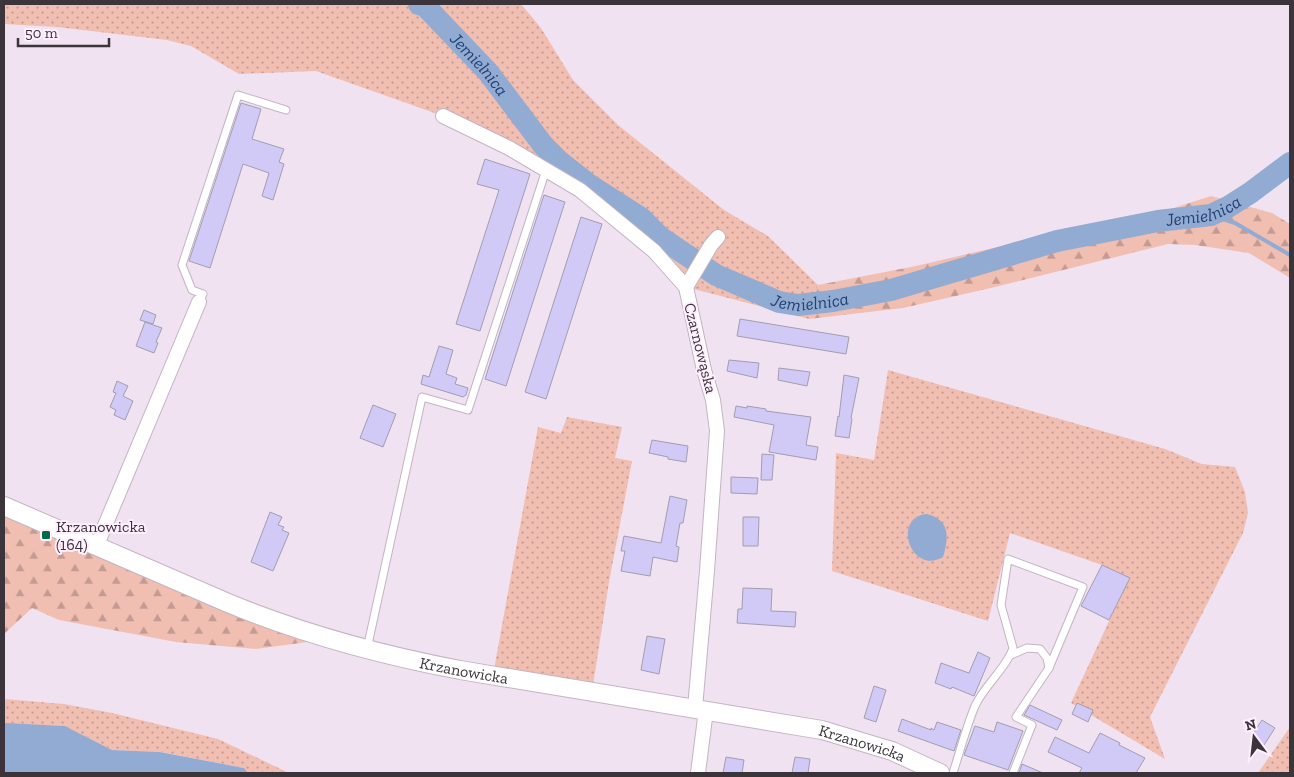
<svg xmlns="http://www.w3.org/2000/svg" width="1294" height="777" font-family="'Zilla Slab',serif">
<defs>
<pattern id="grass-dots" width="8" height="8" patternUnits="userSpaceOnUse" patternTransform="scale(1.25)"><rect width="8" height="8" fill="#f1beb2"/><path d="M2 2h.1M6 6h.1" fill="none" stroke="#c49b92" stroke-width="1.8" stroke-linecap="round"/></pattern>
<pattern id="forest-firs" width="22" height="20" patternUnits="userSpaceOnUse" patternTransform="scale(1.25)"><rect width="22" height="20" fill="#f1beb2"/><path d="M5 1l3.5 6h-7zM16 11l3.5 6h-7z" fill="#c49b92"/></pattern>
</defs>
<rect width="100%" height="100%" fill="#f1e2f1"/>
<g fill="url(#grass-dots)">
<path d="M4,4H521L541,28L573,80L618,125L724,210L768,236L818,285L809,319L686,287L580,190L443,116L316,71L239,74L191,46L167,40L57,27L4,24Z"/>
<path d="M888,370L1165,449L1202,464L1235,467L1245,492L1248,513L1243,533L1150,717L1165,759L1071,703L1129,578L1102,565L1010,533L988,621L832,571L836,453L874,460Z"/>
<path d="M567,417L622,427L615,458L632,461L609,582L592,692L493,675L538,427L561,433Z"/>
<path d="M4,699L64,704L112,713L218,739L289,773H248L244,768L161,752L112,750L65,726L6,724L4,723Z"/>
<path d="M1290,727V773H1258Z"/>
</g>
<g fill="url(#forest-firs)">
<path d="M1211,196L1272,213L1290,224V278L1249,253L1195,245L1168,244L995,287L903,308L809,319L818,285L916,266L1040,237L1155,214Z"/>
<path d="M4,506L329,639L256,649L176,642L59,620L32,608L4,634Z"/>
</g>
<g fill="#92abd2">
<path d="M927,514C950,520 949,537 943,557C911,576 891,517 927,514Z"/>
<path d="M4,723L65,726L112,750L160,752L244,768L248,773H4Z"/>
</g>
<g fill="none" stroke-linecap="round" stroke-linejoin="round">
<path stroke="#92abd2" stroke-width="4" d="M1211,215L1235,223L1290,255"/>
<path stroke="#92abd2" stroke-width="22" id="s1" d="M419,4L425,6L488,72L543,145L560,162L588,184L641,218L660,237L716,275L779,302L798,305L833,301L891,290L1057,241L1158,221L1211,215L1228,207L1250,193L1290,163"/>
</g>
<g fill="#d1c9f6" stroke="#a09eb0">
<path d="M241,103L261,109L252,139L284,149L279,162L284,164L273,200L262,196L269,173L243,164L210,268L189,261Z"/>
<path d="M485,159L530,174L480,331L456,324L499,190L477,184Z"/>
<path d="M544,195L565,202L506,386L485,379Z"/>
<path d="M581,217L602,224L546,399L525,392Z"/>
<path d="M144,310L156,315L153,324L140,320Z"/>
<path d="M740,319L849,337L846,354L737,336Z"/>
<path d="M145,322L162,328L156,342L158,343L154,353L136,346Z"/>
<path d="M439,346L453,350L446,374L457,378L455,384L468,388L466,395L463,397L421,384L423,375L429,377Z"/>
<path d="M729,360L759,363L757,378L727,371Z"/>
<path d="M779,368L810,372L807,386L778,380Z"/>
<path d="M844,375L859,378L851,418L852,419L849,438L835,436L838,416L839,417Z"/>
<path d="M117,381L128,386L123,396L133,401L125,420L114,415L116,410L110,407L116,393L113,392Z"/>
<path d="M373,405L396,414L383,447L360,438Z"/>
<path d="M736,406L747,408V406L766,409V411L811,417L806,445L818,447L816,460L769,452L774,425L734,417Z"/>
<path d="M652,440L688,446L686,462L668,459V457L649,453Z"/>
<path d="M762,454L774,455L772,480H761Z"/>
<path d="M731,477L758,478L757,494L731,493Z"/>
<path d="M670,496L687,500L683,523H680L676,546L679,547L677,562L653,557L650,576L621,571L625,551H621L624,536L661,543Z"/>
<path d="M270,512L282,517L278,525L284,527L282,530L289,533L273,571L251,562Z"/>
<path d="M743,517H759L758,546H743Z"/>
<path d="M1102,565L1130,578L1109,620L1081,606Z"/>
<path d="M743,588L772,589L771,611L796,612L795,627L737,623L738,609H742Z"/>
<path d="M647,636L665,639L659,674L641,670Z"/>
<path d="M978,652L990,658L974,696L952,687L951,689L935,683L941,663L969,673Z"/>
<path d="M874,686L886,690L876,722L864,718Z"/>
<path d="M1077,703L1093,710L1088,722L1072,714Z"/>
<path d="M1030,705L1062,720L1057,730L1024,715Z"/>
<path d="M902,719L931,730V728L934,730L937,722L961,730L954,751L898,731Z"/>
<path d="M1262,720L1275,728L1264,745L1251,737Z"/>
<path d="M997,722L1023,731L1008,770L964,755L975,726L994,732Z"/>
<path d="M1100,733L1120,743L1119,745L1145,758L1136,773H1079L1082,768L1048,752L1055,737L1089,753Z"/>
<path d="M726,757L744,760L742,773H723Z"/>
<path d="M795,757L810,759L808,773H792Z"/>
<path d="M1022,764L1043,773H1019Z"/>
</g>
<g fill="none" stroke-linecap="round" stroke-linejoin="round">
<g stroke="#c3b4c2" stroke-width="9">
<g id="service">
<path d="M199,302L203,294L192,290L182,265L238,95L286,110"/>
<path d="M367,649L422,397L468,410L546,170"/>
<path d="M1011,655L1027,648L1040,649L1047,658L1049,668"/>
<path d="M953,773C960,751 966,728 975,706C984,686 1007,667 1013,648L1001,605L1008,559L1083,587L1049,668L1016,717L1032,725L1013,773"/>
</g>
</g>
<g stroke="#c3b4c2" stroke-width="16">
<g id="minor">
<path d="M443,116L509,148L580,190L654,251L686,287L704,370L713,400L717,431L707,571L695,708"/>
<path d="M686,287L711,245L718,237"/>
<path d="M96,547L199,302"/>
<path d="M698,773L706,710"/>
</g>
</g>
<g stroke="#c3b4c2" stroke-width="20">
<g id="tertiary">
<path id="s2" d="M4,506L228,603C303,634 381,655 460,670L822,730L892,751L940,773"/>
</g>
</g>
<use href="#service" stroke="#fff" stroke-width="7"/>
<use href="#minor" stroke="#fff" stroke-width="14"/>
<use href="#tertiary" stroke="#fff" stroke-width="18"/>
</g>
<rect fill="#016d44" stroke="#ffeffe" stroke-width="2" x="41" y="530" width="10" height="10" rx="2.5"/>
<g text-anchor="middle" stroke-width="4" stroke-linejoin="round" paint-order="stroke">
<g font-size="16" fill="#3b353b" stroke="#ffeffe">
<text transform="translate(701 348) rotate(76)" y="6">Czarnowąska</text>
<text dy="6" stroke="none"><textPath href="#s2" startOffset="490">Krzanowicka</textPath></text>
<text dy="6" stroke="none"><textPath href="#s2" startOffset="895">Krzanowicka</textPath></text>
</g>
<g font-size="16" fill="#3b353b" stroke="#ffeffe" text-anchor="start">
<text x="56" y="532">Krzanowicka<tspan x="56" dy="18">(164)</tspan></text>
</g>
<g font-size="18" font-style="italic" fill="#224273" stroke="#ffeffe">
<text dy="6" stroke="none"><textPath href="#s1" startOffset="86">Jemielnica</textPath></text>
<text dy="6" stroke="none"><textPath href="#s1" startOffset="911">Jemielnica</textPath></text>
<text dy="6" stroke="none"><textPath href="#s1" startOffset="506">Jemielnica</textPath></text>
</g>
</g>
<rect width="1294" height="777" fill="none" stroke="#3b353b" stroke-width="10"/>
<g transform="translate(1254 737) rotate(345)" stroke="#ffeffe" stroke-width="4" paint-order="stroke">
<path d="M0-4L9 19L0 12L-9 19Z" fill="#3b353b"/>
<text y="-8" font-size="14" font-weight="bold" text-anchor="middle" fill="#3b353b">N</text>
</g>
<path d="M18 38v8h91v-8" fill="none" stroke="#3b353b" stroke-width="2.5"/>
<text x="25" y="38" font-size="15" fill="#3b353b" stroke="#ffeffe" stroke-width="4" paint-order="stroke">50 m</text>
</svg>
